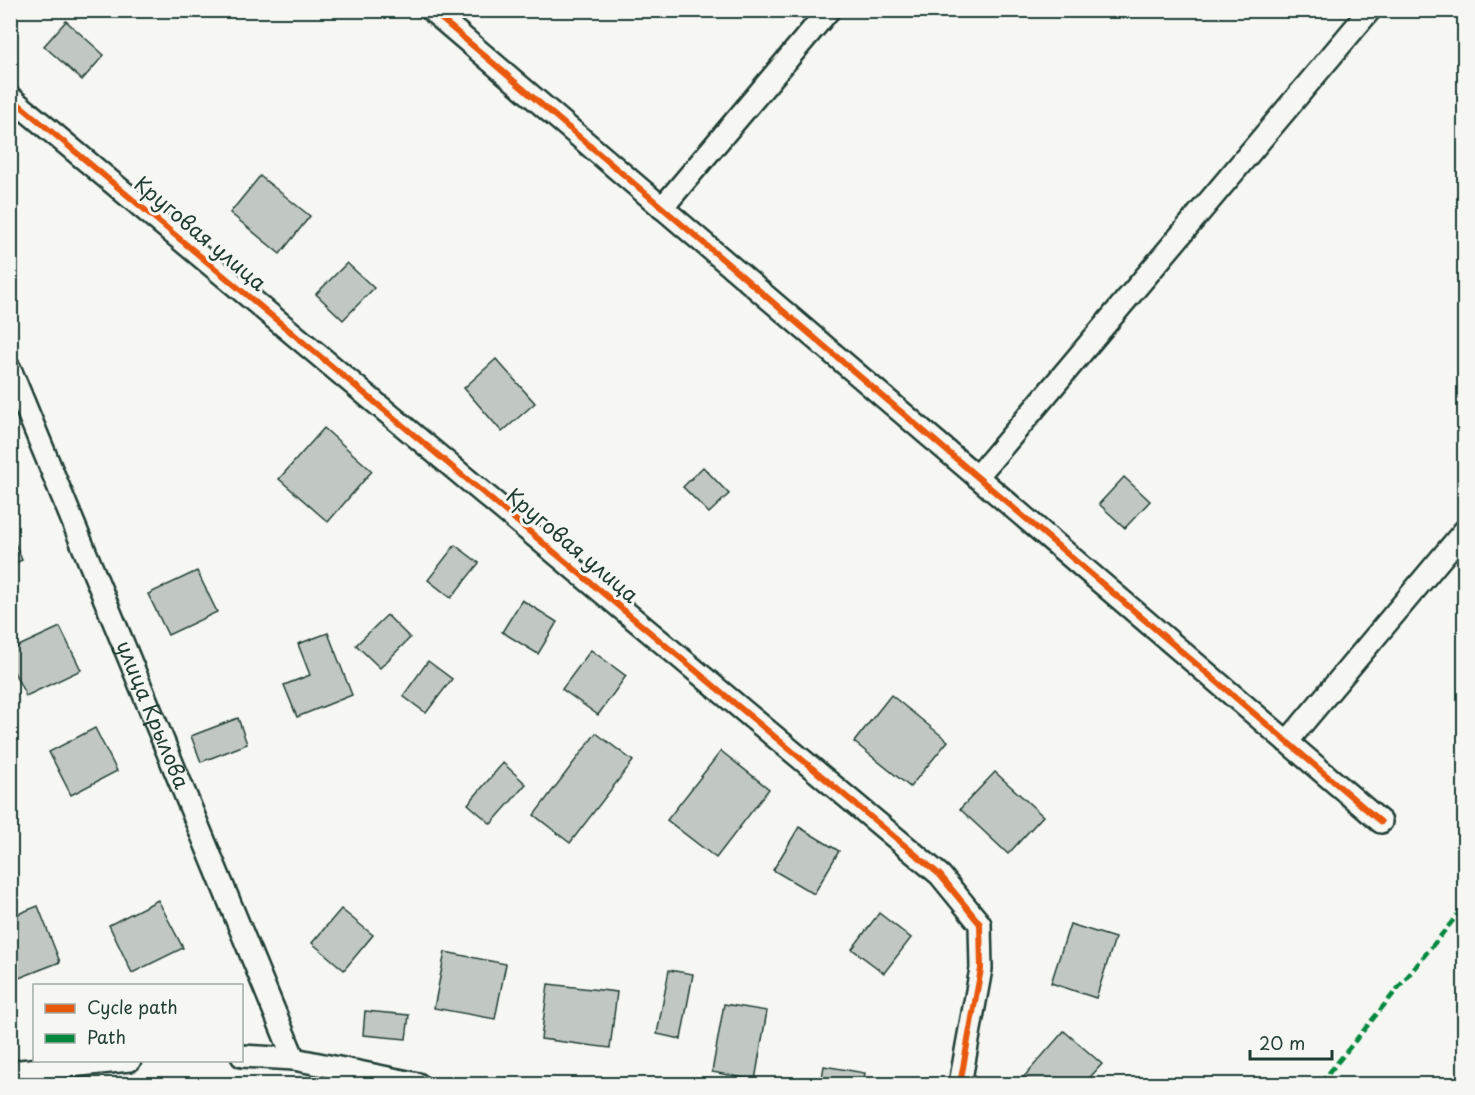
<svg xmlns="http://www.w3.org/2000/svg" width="1475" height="1095" font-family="'Playpen Sans',sans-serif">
<rect width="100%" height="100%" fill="#f6f6f2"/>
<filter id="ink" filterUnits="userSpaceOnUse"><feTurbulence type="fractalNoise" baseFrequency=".0167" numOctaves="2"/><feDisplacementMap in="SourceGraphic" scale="12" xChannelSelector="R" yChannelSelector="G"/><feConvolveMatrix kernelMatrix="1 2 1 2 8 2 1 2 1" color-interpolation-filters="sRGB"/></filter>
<g filter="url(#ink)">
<g fill="#c1c8c3" stroke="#1f3d34" stroke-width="1.5">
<path d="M66,21L104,55L82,80L44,46Z"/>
<path d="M260,176L310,216L280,254L230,213Z"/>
<path d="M347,263L374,288L343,320L316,294Z"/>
<path d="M496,359L535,403L502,432L464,388Z"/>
<path d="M324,428L372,471L328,522L279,479Z"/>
<path d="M703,467L729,494L709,513L683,487Z"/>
<path d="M1124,477L1150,501L1125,528L1099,504Z"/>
<path d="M10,531L22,560L10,565Z"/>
<path d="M455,545L479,563L451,598L428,580Z"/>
<path d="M197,571L217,612L168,635L148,594Z"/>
<path d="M522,600L557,622L538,654L502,632Z"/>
<path d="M387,615L410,638L380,668L356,645Z"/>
<path d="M60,627L81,670L26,696L10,664V650Z"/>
<path d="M328,633L352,695L297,717L284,685L310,675L298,644Z"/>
<path d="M591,650L626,676L598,715L562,689Z"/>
<path d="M428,661L452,679L426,713L403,696Z"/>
<path d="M891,695L948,741L910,787L854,742Z"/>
<path d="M238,718L247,744L201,762L191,736Z"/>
<path d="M95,728L117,771L71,795L49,752Z"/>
<path d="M596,733L633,761L570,843L534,815Z"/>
<path d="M721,751L769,789L716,858L667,820Z"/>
<path d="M503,763L526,784L491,824L468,804Z"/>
<path d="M995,772L1043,816L1008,854L960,809Z"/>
<path d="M799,827L839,851L814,894L773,870Z"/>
<path d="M158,900L183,948L132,973L109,925Z"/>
<path d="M38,906L60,962L19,978L10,956V917Z"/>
<path d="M341,909L373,935L344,970L312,943Z"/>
<path d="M879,913L911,938L884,973L852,949Z"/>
<path d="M1070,924L1115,938L1096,998L1051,983Z"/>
<path d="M445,952L506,964L495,1019L434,1008Z"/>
<path d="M669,970L693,974L681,1039L657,1034Z"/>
<path d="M548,984L617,992L610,1048L541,1039Z"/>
<path d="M724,1004L767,1011L755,1080L712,1072Z"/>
<path d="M365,1011L409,1015L406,1039L363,1035Z"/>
<path d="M1064,1031L1102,1064L1084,1084H1027L1021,1080Z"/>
<path d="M824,1066L865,1073L863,1084H821Z"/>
</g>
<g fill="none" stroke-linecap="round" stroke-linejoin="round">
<g stroke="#1f3d34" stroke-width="26">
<g id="minor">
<path d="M431,10L1381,822"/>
<path d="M10,97L940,875L980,924L981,969L960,1084"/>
<path d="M662,208L829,10"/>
<path id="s1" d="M10,369L294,1059"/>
<path d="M977,477L1370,10"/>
<path d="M1287,742L1464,531"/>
<path d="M242,1056L294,1059L418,1084"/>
<path d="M10,1072L130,1060"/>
</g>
</g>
<use href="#minor" stroke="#f6f6f2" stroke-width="21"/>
<path stroke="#00873e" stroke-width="4.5" stroke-dasharray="9 4.5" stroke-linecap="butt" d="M1320,1084L1464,907"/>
<g stroke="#f6f6f2" stroke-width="10">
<g id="cycleway">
<path d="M431,10L1381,822"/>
<path d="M10,97L940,875L980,924L981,969L960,1084"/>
</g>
</g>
<use href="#cycleway" stroke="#e8590c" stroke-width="6"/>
</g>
</g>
<g text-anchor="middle" stroke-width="6" stroke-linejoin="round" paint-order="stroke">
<g font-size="21" fill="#1f3d34" stroke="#f6f6f2">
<text transform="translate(200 234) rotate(40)" y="7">Круговая улица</text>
<text transform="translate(572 546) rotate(40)" y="7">Круговая улица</text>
<text dy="7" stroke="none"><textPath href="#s1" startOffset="374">улица Крылова</textPath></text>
</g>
</g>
<rect width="1475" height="1095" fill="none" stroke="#f6f6f2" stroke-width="36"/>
<rect x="18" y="18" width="1439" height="1059" fill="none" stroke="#1f3d34" stroke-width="2" filter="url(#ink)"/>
<rect x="33" y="984" width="210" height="78" fill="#f6f6f2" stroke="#a0aca6" stroke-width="1.5"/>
<rect x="45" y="1004" width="30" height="9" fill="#e8590c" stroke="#a0aca6" stroke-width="1.5"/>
<text x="87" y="1014" font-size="18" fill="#1f3d34">Cycle path</text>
<rect x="45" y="1034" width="30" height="9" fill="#00873e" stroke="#a0aca6" stroke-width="1.5"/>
<text x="87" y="1044" font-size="18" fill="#1f3d34">Path</text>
<path d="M1250 1050v9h82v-9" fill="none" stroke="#1f3d34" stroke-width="3"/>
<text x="1259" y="1050" font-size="18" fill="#1f3d34" stroke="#f6f6f2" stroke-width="4.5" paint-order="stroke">20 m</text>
</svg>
